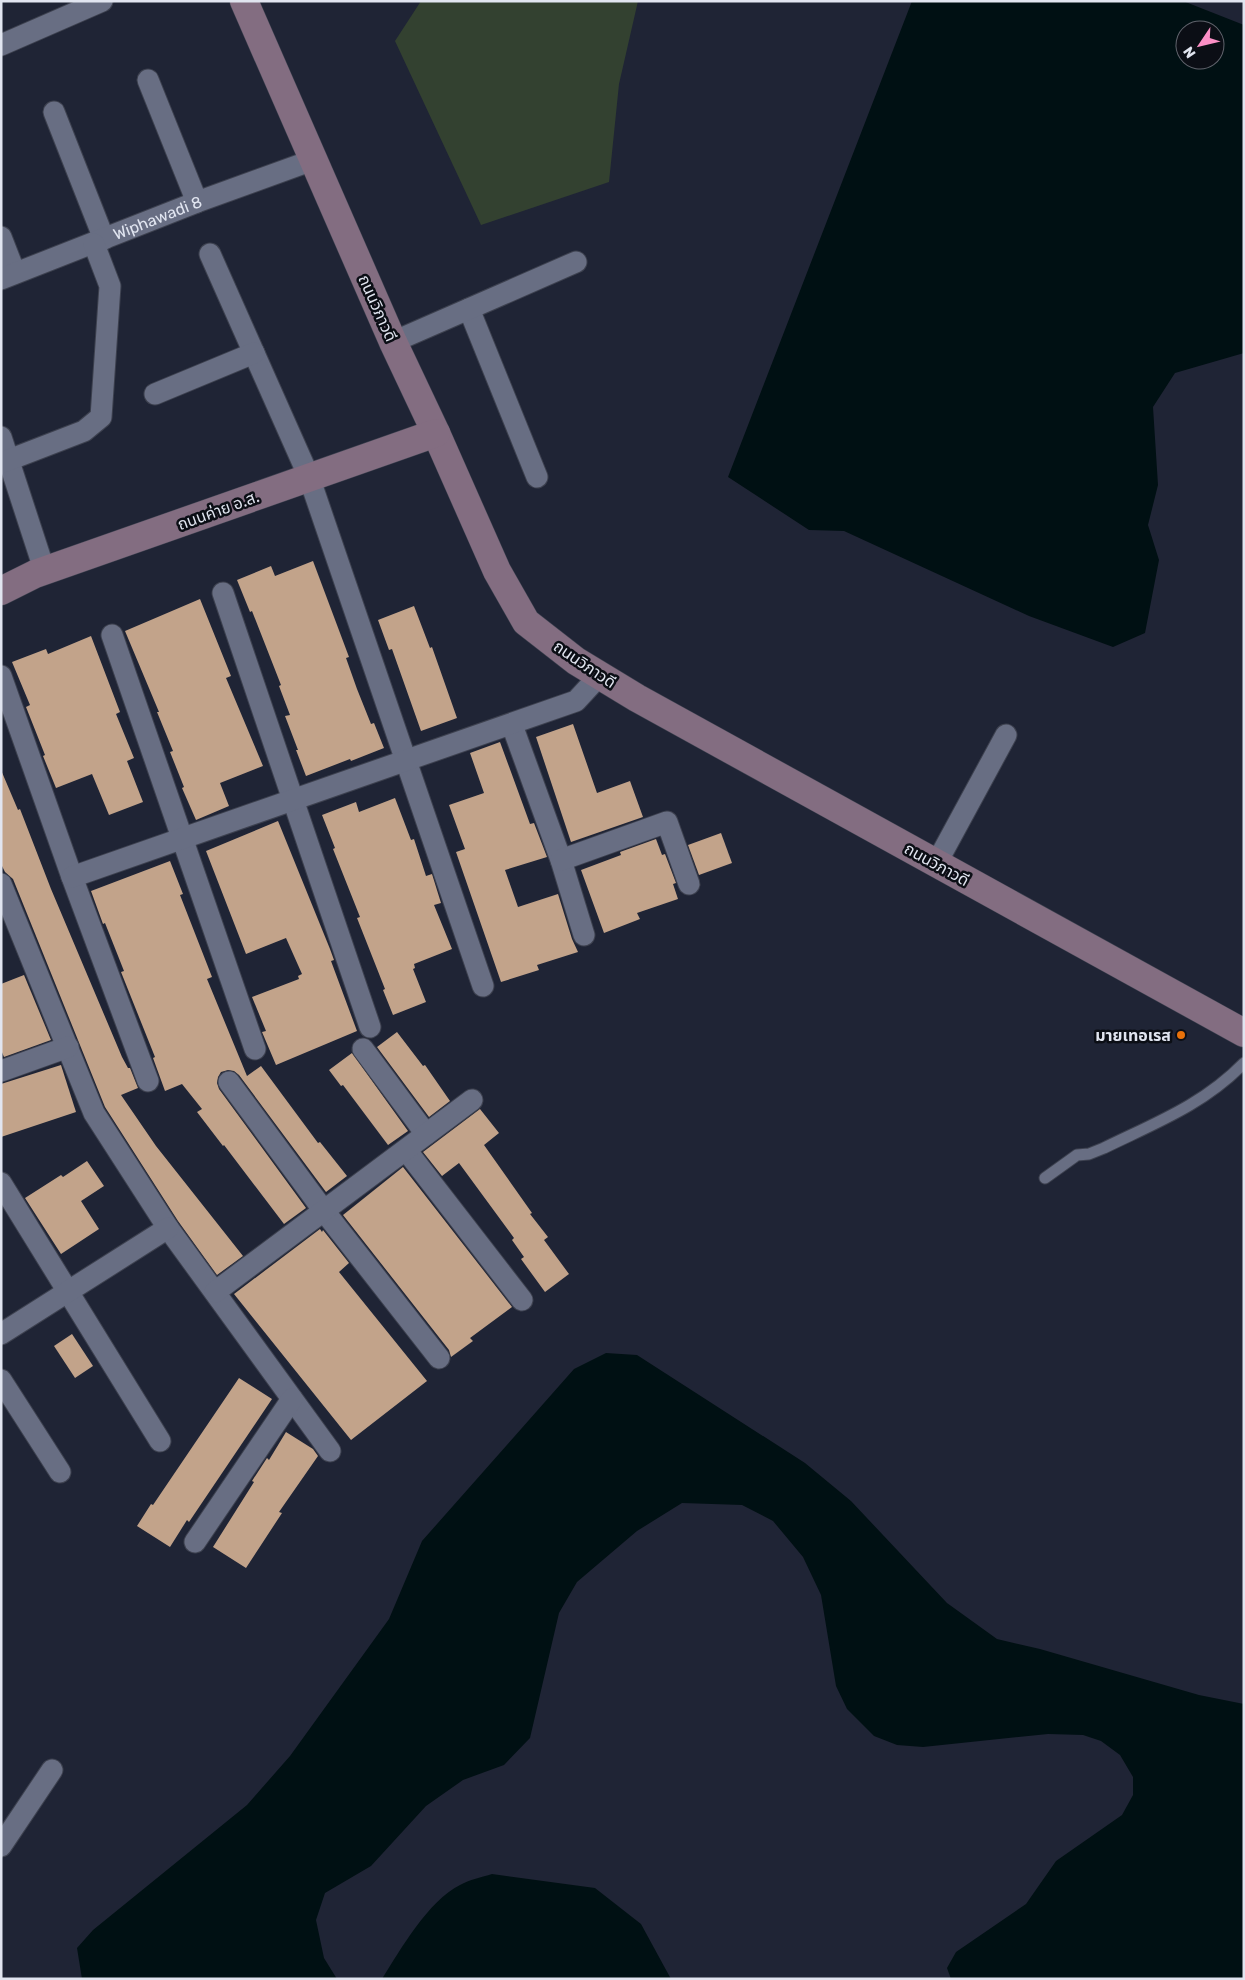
<svg xmlns="http://www.w3.org/2000/svg" width="1245" height="1980" font-family="Rubik,'Noto Sans Thai',sans-serif">
<rect width="100%" height="100%" fill="#1f2435"/>
<path fill="#334130" d="M421,1H638L619,84L609,182L481,225L395,41Z"/>
<g fill="#001013" fill-rule="evenodd">
<path d="M912,1H1183L1244,25V353L1175,373L1153,407L1158,485L1148,525L1159,560L1145,633L1113,647L1029,616L844,531L809,530L728,477ZM1185,30H1215V60H1185Z"/>
<path d="M606,1353L637,1355L805,1463L851,1501L947,1603L997,1639L1040,1649L1199,1695L1244,1704V1979H951L947,1968L956,1952L1026,1904L1056,1861L1122,1815L1133,1795V1777L1120,1755L1101,1741L1083,1735L1048,1734L923,1747L897,1745L874,1736L847,1709L836,1686L821,1595L803,1557L773,1521L742,1505L682,1503L637,1531L577,1582L559,1613L530,1738L504,1765L463,1780L426,1806L371,1866L325,1893L316,1920L324,1958L337,1979H82L77,1948L93,1930L247,1805L290,1756L389,1619L422,1541L574,1369Z"/>
<path d="M492,1874L595,1888L641,1924L671,1979H382C400,1950 429,1900 460,1885C469,1880 482,1877 492,1874Z"/>
</g>
<g fill="#c2a38a">
<path d="M313,561L349,657L346,658L357,689L371,724L374,723L384,748L351,761L350,759L306,776L296,750H298L285,716L290,715L279,686L281,685L252,611L250,612L237,580L271,566L275,576Z"/>
<path d="M200,599L231,676L226,678L263,766L220,783L229,806L196,820L182,788L184,787L170,752L173,751L157,712H159L125,631Z"/>
<path d="M414,606L430,648L432,647L457,718L421,731L392,649L389,650L378,620Z"/>
<path d="M91,636L120,712L116,714L134,758L127,761L143,802L109,815L92,774L56,788L43,756L45,755L26,707L30,705L12,662L46,649L48,654Z"/>
<path d="M573,724L597,793L630,781L643,817L571,842L536,737Z"/>
<path d="M500,742L530,824L534,823L547,857L505,870L518,907L558,894L572,939L578,952L537,965L539,970L501,982L456,852L465,849L449,805L484,793L470,753Z"/>
<path d="M1,770L18,810L20,809L51,889L122,1057L128,1068H130L138,1088L121,1095L156,1146L243,1256L217,1275L178,1221L105,1107L13,879L5,872L1,864Z"/>
<path d="M395,798L411,840L414,839L426,876L432,874L441,903L434,905L452,949L414,964L415,968L413,969L426,1002L393,1015L383,990L385,989L357,918L360,917L333,849L335,848L322,815L356,802L359,812Z"/>
<path d="M278,821L330,949L334,960L331,961L357,1031L276,1065L262,1032L266,1031L252,997L299,979L298,976L302,974L286,938L246,954L206,851Z"/>
<path d="M721,833L732,863L699,875L688,845Z"/>
<path d="M656,839L662,855L665,854L676,883L673,884L678,899L637,913L640,919L604,933L581,870L621,855L620,852Z"/>
<path d="M170,861L183,894L180,895L212,977L207,979L247,1076L261,1066L318,1143L320,1142L347,1176L326,1192L239,1075L234,1071L228,1070L221,1072L218,1077L217,1083L219,1089L306,1208L284,1224L224,1145L223,1146L197,1112L202,1109L182,1084L165,1091L153,1058L155,1057L121,972L124,971L105,923L103,924L91,891Z"/>
<path d="M24,975L51,1040L4,1057L1,1050V984Z"/>
<path d="M397,1032L423,1066L425,1065L450,1101L429,1117L377,1047Z"/>
<path d="M352,1053L408,1131L388,1145L343,1085L341,1086L329,1070Z"/>
<path d="M61,1065L76,1112L1,1137V1084Z"/>
<path d="M480,1109L499,1133L484,1145L532,1213L530,1214L548,1237L544,1240L569,1274L545,1292L521,1259L524,1257L512,1240L514,1238L459,1163L442,1176L423,1152Z"/>
<path d="M87,1161L104,1186L81,1201L99,1229L61,1254L25,1198L61,1175L63,1177Z"/>
<path d="M403,1167L512,1307L470,1338L473,1341L451,1357L449,1350L343,1215Z"/>
<path d="M320,1229L322,1232L323,1230L349,1263L339,1272L427,1381L351,1440L234,1294Z"/>
<path d="M72,1334L93,1366L75,1378L54,1346Z"/>
<path d="M239,1378L272,1399L189,1522L187,1520L170,1547L137,1526L151,1504L153,1505Z"/>
<path d="M286,1432L313,1449L318,1456L279,1512L282,1513L246,1568L213,1547L254,1482L252,1481L267,1458L269,1460Z"/>
</g>
<g fill="none" stroke-linecap="round" stroke-linejoin="round">
<g stroke="#3d414f" stroke-width="13">
<path id="lane" d="M1045,1178L1077,1155L1089,1154L1104,1148C1155,1123 1203,1105 1244,1063"/>
</g>
<g stroke="#3d414f" stroke-width="23">
<g id="street">
<path d="M1,45L102,1"/>
<path d="M148,80L197,202"/>
<path d="M54,112L104,239"/>
<path d="M1,237L15,273"/>
<path d="M210,254L309,477L483,986"/>
<path id="s1" d="M1,279L197,202L313,160"/>
<path d="M469,309L537,477"/>
<path d="M393,342L576,262"/>
<path d="M155,394L254,353"/>
<path d="M1,437L45,572"/>
<path d="M1,463L84,431L101,417L110,286L94,244"/>
<path d="M223,593L370,1027"/>
<path d="M112,635L255,1049"/>
<path d="M1,676L72,877L148,1081"/>
<path d="M512,725L561,860L584,935"/>
<path d="M561,860L667,822L689,884"/>
<path d="M936,864L1006,735"/>
<path d="M72,877L576,701L600,675"/>
<path d="M1,884L94,1113L168,1228L330,1451"/>
<path d="M363,1049L426,1134"/>
<path d="M1,1071L68,1047"/>
<path d="M229,1082L324,1211L439,1358"/>
<path d="M406,1150L522,1300"/>
<path d="M1,1183L160,1441"/>
<path d="M215,1292L472,1100"/>
<path d="M1,1334L168,1228"/>
<path d="M1,1380L60,1472"/>
<path d="M195,1542L292,1399"/>
<path d="M1,1846L52,1770"/>
</g>
</g>
<g stroke="#3d414f" stroke-width="29">
<g id="secondary">
<path d="M244,1L393,342L436,433L497,571L526,622L576,661L637,698L1244,1033"/>
<path d="M1,591L35,574L436,433"/>
</g>
</g>
<use href="#lane" stroke="#686e83" stroke-width="11"/>
<use href="#street" stroke="#686e83" stroke-width="21"/>
<use href="#secondary" stroke="#836d81" stroke-width="28"/>
</g>
<circle fill="#e8710a" stroke="#0b0e15" stroke-width="2" cx="1181" cy="1035" r="5"/>
<g text-anchor="middle" stroke-width="5" stroke-linejoin="round" paint-order="stroke">
<g font-size="16" fill="#e1e5f0" stroke="#0b0e15">
<text dy="6" stroke="none"><textPath href="#s1" startOffset="168">Wiphawadi 8</textPath></text>
<text transform="translate(378 308) rotate(66)" y="6">ถนนวิภาวดี</text>
<text transform="translate(218 510) rotate(-20)" y="6">ถนนค่าย อ.ส.</text>
<text transform="translate(585 664) rotate(34)" y="6">ถนนวิภาวดี</text>
<text transform="translate(937 864) rotate(29)" y="6">ถนนวิภาวดี</text>
</g>
<g font-size="16" font-weight="bold" fill="#e1e5f0" stroke="#0b0e15" text-anchor="end">
<text x="1171" y="1041">มายเทอเรส</text>
</g>
</g>
<rect width="1245" height="1980" fill="none" stroke="#e1e5f0" stroke-width="5"/>
<g transform="translate(1200 45) rotate(235)"><circle r="24" fill="#0b0e15" stroke="#61646d"/>
<path d="M0-4L9 19L0 12L-9 19Z" fill="#fb8fc5"/>
<text y="-8" font-size="14" font-weight="bold" text-anchor="middle" fill="#e1e5f0">N</text>
</g>
</svg>
